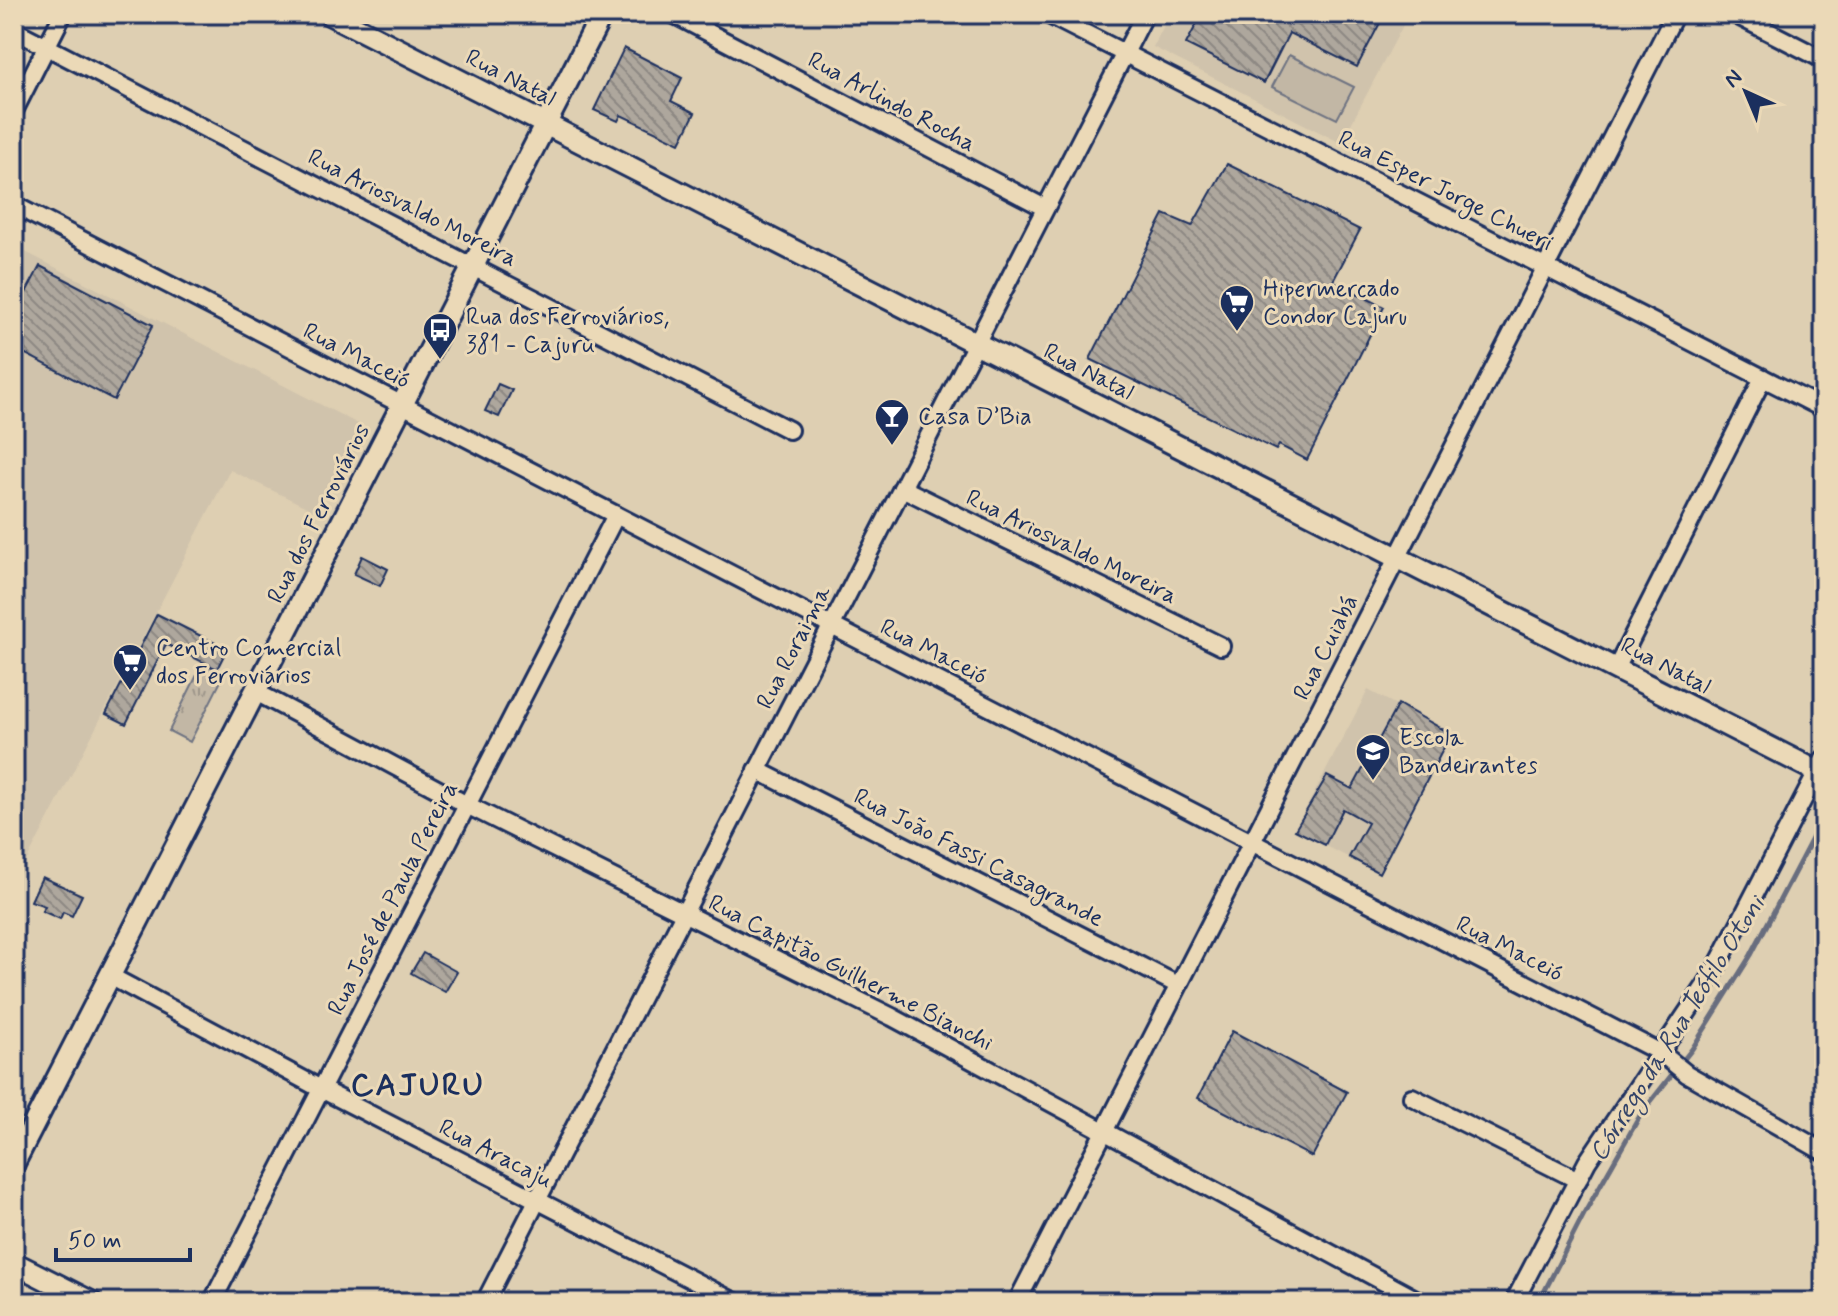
<svg xmlns="http://www.w3.org/2000/svg" width="1838" height="1316" font-family="Mynerve,sans-serif">
<defs>
<pattern id="grass-tufts" width="24" height="20" patternUnits="userSpaceOnUse" patternTransform="scale(2)"><rect width="24" height="20" fill="#c2b7a5"/><path d="M3 7l-1-3M5 7V3M7 7l1-3M15 17l-1-3M17 17v-4M19 17l1-3" fill="none" stroke="#9d958a"/></pattern>
<pattern id="building-back-hatch" width="6" height="6" patternUnits="userSpaceOnUse" patternTransform="scale(2)"><rect width="6" height="6" fill="#aea79d"/><path d="M-1 5l2 2M0 0l6 6M5-1l2 2" fill="none" stroke="#8d8883"/></pattern>
</defs>
<rect width="100%" height="100%" fill="#decfb2"/>
<filter id="ink" filterUnits="userSpaceOnUse"><feTurbulence type="fractalNoise" baseFrequency=".0125" numOctaves="2"/><feDisplacementMap in="SourceGraphic" scale="16" xChannelSelector="R" yChannelSelector="G"/><feConvolveMatrix kernelMatrix="1 2 1 2 8 2 1 2 1" color-interpolation-filters="sRGB"/></filter>
<g filter="url(#ink)">
<g fill="#d0c3ac">
<path d="M1170,14H1409L1341,143L1153,47Z"/>
<path d="M14,246L362,426L317,512L230,470L14,885Z"/>
<path d="M1368,690L1451,734L1379,873L1295,830Z"/>
</g>
<path fill="url(#grass-tufts)" stroke="#6e7382" stroke-width="2" d="M203,663L225,673L190,742L169,731Z"/>
<path fill="#c2b7a5" stroke="#6e7382" stroke-width="2" d="M1289,55L1354,87L1337,119L1272,87Z"/>
<g fill="none" stroke-linecap="round" stroke-linejoin="round">
<path stroke="#676d7e" stroke-width="5" d="M1539,1302L1584,1214L1641,1114L1692,1049L1751,955L1824,816"/>
</g>
<g fill="url(#building-back-hatch)" stroke="#1b2f5e" stroke-width="2">
<path d="M1202,14H1367L1381,21L1357,67L1289,33L1264,83L1186,44Z"/>
<path d="M624,48L682,78L671,101L695,113L680,143L621,115L618,121L594,110Z"/>
<path d="M1227,164L1360,230L1333,281L1384,307L1307,460L1279,445L1276,450L1090,359L1164,214L1192,226Z"/>
<path d="M40,266L153,325L114,400L14,348V315Z"/>
<path d="M498,384L512,390L499,417L485,411Z"/>
<path d="M362,556L388,569L380,586L354,574Z"/>
<path d="M157,614L227,649L217,669L166,644L126,724L106,714Z"/>
<path d="M1398,704L1451,734L1379,873L1349,857L1368,823L1343,809L1325,845L1295,830L1327,776L1352,789Z"/>
<path d="M42,877L82,895L72,916L63,912L60,919L42,911L45,906L31,901Z"/>
<path d="M423,953L457,972L445,992L411,973Z"/>
<path d="M1232,1031L1347,1092L1312,1157L1198,1098Z"/>
</g>
<g fill="none" stroke-linecap="round" stroke-linejoin="round">
<g stroke="#1b2f5e" stroke-width="22">
<g id="minor">
<path d="M673,14L1045,208"/>
<path d="M1047,14L1824,409"/>
<path d="M1734,14L1824,60"/>
<path d="M14,30L789,430"/>
<path d="M14,111L63,14"/>
<path d="M14,205L1661,1053L1687,1074L1824,1152"/>
<path d="M902,488L1221,646"/>
<path d="M1616,669L1763,378"/>
<path d="M256,692L467,805L892,1017L1421,1302"/>
<path d="M757,770L1178,985"/>
<path d="M110,976L321,1089L735,1302"/>
<path d="M1412,1097L1578,1180"/>
<path d="M212,1302L616,515"/>
<path d="M485,1302L1145,14"/>
<path d="M1017,1302L1675,14"/>
<path d="M1514,1302L1587,1162L1713,974L1824,759"/>
</g>
</g>
<g stroke="#1b2f5e" stroke-width="26">
<g id="tertiary">
<path d="M329,14L1824,775"/>
<path d="M14,1163L602,14"/>
<path d="M14,1263L91,1302"/>
</g>
</g>
<use href="#minor" stroke="#ebd9b7" stroke-width="16"/>
<use href="#tertiary" stroke="#ebd9b7" stroke-width="20"/>
</g>
</g>
<defs>
<g id="supermarket-pin" transform="scale(1.8)"><path d="M0 17L-7.5 6A9.5 9.5 0 1 1 7.5 6Z" fill="#1b2f5e" stroke="#ebd9b7"/><path d="M-6-5.5h2.5l.6 2H6L4.5 2H-2.5L-4.4-4H-6ZM-1.5 3.2a1.3 1.3 0 1 0 .1 0ZM3 3.2a1.3 1.3 0 1 0 .1 0Z" fill="#fff"/></g>
<g id="bus-pin" transform="scale(1.8)"><path d="M0 17L-7.5 6A9.5 9.5 0 1 1 7.5 6Z" fill="#1b2f5e" stroke="#ebd9b7"/><path d="M-5-6H5V4H4V6H2V4H-2V6H-4V4H-5ZM-3.5-4V0h7V-4ZM-3.5 1.2v1.5H-2V1.2ZM2 1.2v1.5H3.5V1.2Z" fill="#fff"/></g>
<g id="bar-pin" transform="scale(1.8)"><path d="M0 17L-7.5 6A9.5 9.5 0 1 1 7.5 6Z" fill="#1b2f5e" stroke="#ebd9b7"/><path d="M-6-5H6L.8 .8V4.5H3.5V6h-7V4.5H-.8V.8Z" fill="#fff"/></g>
<g id="school-pin" transform="scale(1.8)"><path d="M0 17L-7.5 6A9.5 9.5 0 1 1 7.5 6Z" fill="#1b2f5e" stroke="#ebd9b7"/><path d="M0-5L7-2L0 1L-7-2ZM-4 1L0 2.5L4 1V4Q0 6-4 4Z" fill="#fff"/></g>
</defs>
<g fill-rule="evenodd">
<use href="#supermarket-pin" x="1237" y="302"/>
<use href="#bus-pin" x="440" y="330"/>
<use href="#bar-pin" x="892" y="416"/>
<use href="#supermarket-pin" x="130" y="661"/>
<use href="#school-pin" x="1373" y="751"/>
</g>
<g text-anchor="middle" stroke-width="6" stroke-linejoin="round" paint-order="stroke">
<g font-size="24" fill="#1b2f5e" stroke="#ebd9b7">
<text transform="translate(511 77) rotate(27)" y="8">Rua Natal</text>
<text transform="translate(892 101) rotate(28)" y="8">Rua Arlindo Rocha</text>
<text transform="translate(1446 190) rotate(27)" y="8">Rua Esper Jorge Chueri</text>
<text transform="translate(413 207) rotate(27)" y="8">Rua Ariosvaldo Moreira</text>
<text transform="translate(357 355) rotate(27)" y="8">Rua Maceió</text>
<text transform="translate(1089 371) rotate(27)" y="8">Rua Natal</text>
<text transform="translate(318 513) rotate(-63)" y="8">Rua dos Ferroviários</text>
<text transform="translate(1072 546) rotate(26)" y="8">Rua Ariosvaldo Moreira</text>
<text transform="translate(793 647) rotate(-63)" y="8">Rua Roraima</text>
<text transform="translate(1325 647) rotate(-63)" y="8">Rua Cuiabá</text>
<text transform="translate(934 651) rotate(27)" y="8">Rua Maceió</text>
<text transform="translate(1666 665) rotate(27)" y="8">Rua Natal</text>
<text transform="translate(979 857) rotate(27)" y="8">Rua João Fassi Casagrande</text>
<text transform="translate(392 898) rotate(-63)" y="8">Rua José de Paula Pereira</text>
<text transform="translate(1510 948) rotate(27)" y="8">Rua Maceió</text>
<text transform="translate(851 972) rotate(27)" y="8">Rua Capitão Guilherme Bianchi</text>
<text transform="translate(496 1153) rotate(27)" y="8">Rua Aracaju</text>
</g>
<g font-size="24" fill="#1b2f5e" stroke="#ebd9b7" text-anchor="start">
<text x="1263" y="296">Hipermercado<tspan x="1263" dy="28">Condor Cajuru</tspan></text>
<text x="466" y="324">Rua dos Ferroviários,<tspan x="466" dy="28">381 - Cajuru</tspan></text>
<text x="918" y="424">Casa D’Bia</text>
<text x="156" y="655">Centro Comercial<tspan x="156" dy="28">dos Ferroviários</tspan></text>
<text x="1399" y="745">Escola<tspan x="1399" dy="28">Bandeirantes</tspan></text>
</g>
<g font-size="26" font-style="italic" fill="#344469" stroke="#ebd9b7">
<text transform="translate(1676 1028) rotate(-58)" y="9">Córrego da Rua Teófilo Otoni</text>
</g>
<g font-size="32" font-weight="bold" letter-spacing="2" fill="#1b2f5e" stroke="#ebd9b7">
<text x="418" y="1095">CAJURU</text>
</g>
</g>
<rect width="1838" height="1316" fill="none" stroke="#ebd9b7" stroke-width="48"/>
<rect x="24" y="24" width="1790" height="1268" fill="none" stroke="#1b2f5e" stroke-width="3" filter="url(#ink)"/>
<g transform="translate(1746 92) rotate(316)" stroke="#ebd9b7" stroke-width="6" paint-order="stroke">
<path d="M0-6L14 30L0 20L-14 30Z" fill="#1b2f5e"/>
<text y="-12" font-size="22" font-weight="bold" text-anchor="middle" fill="#1b2f5e">N</text>
</g>
<path d="M56 1248v12h134v-12" fill="none" stroke="#1b2f5e" stroke-width="4"/>
<text x="68" y="1248" font-size="24" fill="#1b2f5e" stroke="#ebd9b7" stroke-width="6" paint-order="stroke">50 m</text>
</svg>
